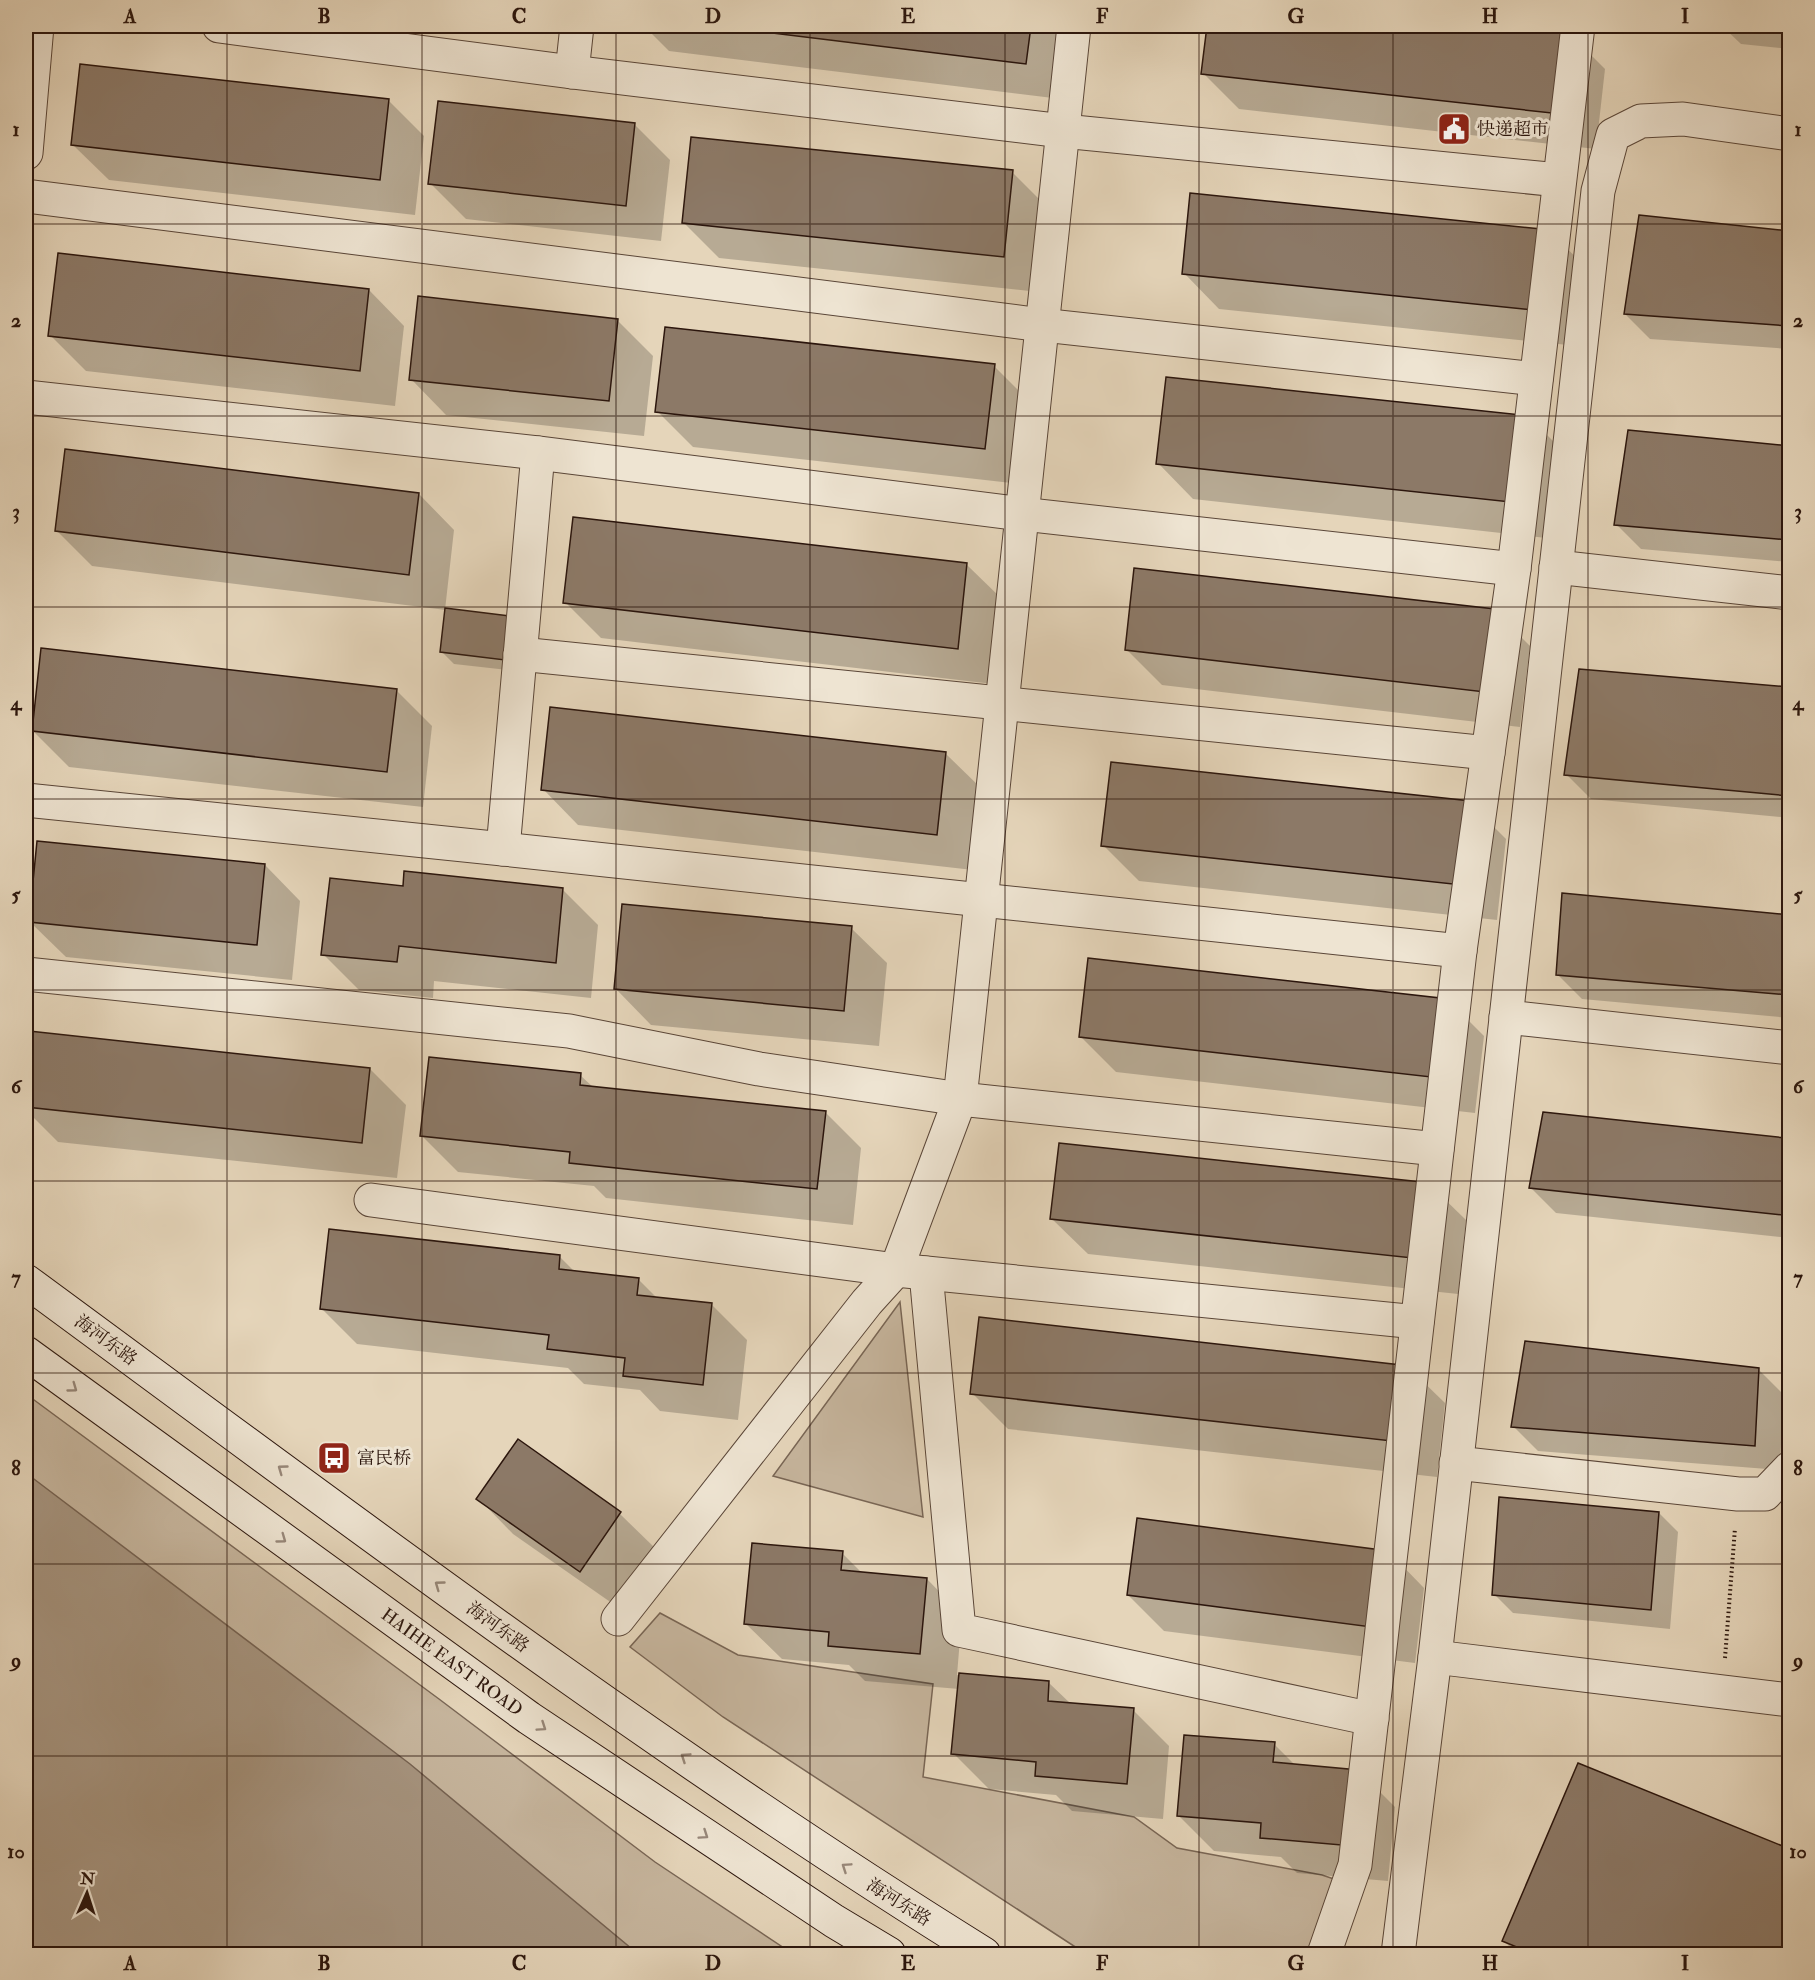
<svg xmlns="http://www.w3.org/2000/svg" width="1815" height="1980" font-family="'IM FELL Double Pica','Noto Serif SC',serif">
<rect width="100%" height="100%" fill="#e5d5ba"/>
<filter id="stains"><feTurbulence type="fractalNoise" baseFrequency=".00333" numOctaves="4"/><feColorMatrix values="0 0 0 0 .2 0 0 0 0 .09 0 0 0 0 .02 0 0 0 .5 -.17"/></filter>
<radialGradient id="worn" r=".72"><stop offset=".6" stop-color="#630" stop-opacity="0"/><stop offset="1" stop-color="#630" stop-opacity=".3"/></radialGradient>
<g fill="#c6b59d" stroke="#796655" stroke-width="1.5">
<path d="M900,1302L923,1517L773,1476Z"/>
<path d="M26,1394L439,1699L655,1862L793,1954H26Z"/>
<path d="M660,1613L738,1655L933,1684L923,1777L1134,1817L1177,1848L1322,1875L1349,1884L1337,1954H1088L1083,1952L723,1717L630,1647Z"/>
</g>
<path fill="#a6947f" stroke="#756251" stroke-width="1.5" d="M26,1473L410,1764L638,1954H26Z"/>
<g fill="#0003">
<path d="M487,26H507V28Z"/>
<path d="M644,26H1070L1061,99L669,51Z"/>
<path d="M1208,26H1501L1569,33L1605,69L1596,149L1239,109L1203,73Z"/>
<path d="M1722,26H1790V49L1741,44Z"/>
<path d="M388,100L424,136L415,215L109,180L73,145Z"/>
<path d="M26,103L27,105L30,182H26Z"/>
<path d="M635,125L670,160L661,241L466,219L430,183Z"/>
<path d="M1012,172L1048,208L1039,292L719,258L683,222Z"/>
<path d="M1550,232L1586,267L1578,346L1219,309L1184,273Z"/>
<path d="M1790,233V349L1650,339L1625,314Z"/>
<path d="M369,290L404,326L395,406L86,371L50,335Z"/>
<path d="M617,320L653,356L644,436L446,415L411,379Z"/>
<path d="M994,366L1030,402L1020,484L693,447L657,411Z"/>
<path d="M1529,417L1565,453L1555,539L1193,499L1158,463Z"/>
<path d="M1790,447V562L1641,549L1616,524Z"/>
<path d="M419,494L454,530L445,610L510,617L517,671L454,664L441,651L446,610L92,566L56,530Z"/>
<path d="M967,565L1003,600L993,684L601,638L565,602Z"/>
<path d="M1494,610L1530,646L1520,727L1162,685L1126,649Z"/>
<path d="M1790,688V818L1591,799L1566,774Z"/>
<path d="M396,690L432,726L423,807L69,767L33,731Z"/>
<path d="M946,754L982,789L973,870L578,825L543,789Z"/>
<path d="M1470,803L1506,839L1497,920L1139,881L1103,845Z"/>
<path d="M265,865L300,901L292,980L66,957L30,922Z"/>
<path d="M404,888L563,890L598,925L591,998L434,981L433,998L359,990L323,954Z"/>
<path d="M1790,917V1018L1582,999L1557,974Z"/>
<path d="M851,928L887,963L879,1046L651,1025L616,989Z"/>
<path d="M1448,1000L1484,1036L1475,1113L1116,1072L1080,1036Z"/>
<path d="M30,1033L370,1069L406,1105L397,1178L58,1142L26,1110V1074Z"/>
<path d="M580,1075L594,1088L825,1112L861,1148L853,1225L606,1198L594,1186L458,1172L422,1136Z"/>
<path d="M1785,1140L1790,1144V1238L1556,1213L1531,1188Z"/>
<path d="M1430,1185L1466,1220L1458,1294L1088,1254L1052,1219Z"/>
<path d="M560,1257L575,1272L638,1279L657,1298L711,1304L747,1340L738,1420L660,1411L640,1390L584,1384L568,1368L357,1344L321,1308Z"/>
<path d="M1409,1368L1445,1403L1437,1477L1008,1429L972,1393Z"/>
<path d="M1758,1369L1783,1394L1780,1470L1538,1451L1513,1426Z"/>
<path d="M518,1441L620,1514L656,1549L616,1606L513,1534L478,1498Z"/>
<path d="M1659,1513L1678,1532L1670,1629L1513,1613L1494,1594Z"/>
<path d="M1389,1552L1424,1588L1415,1663L1164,1631L1128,1595Z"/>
<path d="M842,1553L863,1574L927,1579L962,1615L957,1675L1049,1683L1071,1704L1133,1710L1169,1746L1163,1819L1072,1811L1056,1795L989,1789L953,1753L959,1689L865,1681L849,1665L782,1659L746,1624Z"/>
<path d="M1274,1744L1296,1766L1359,1771L1395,1807L1388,1881L1297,1873L1281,1857L1214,1851L1178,1815Z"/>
<path d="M1790,1850V1954H1517L1503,1940Z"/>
</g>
<g fill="#8c7967" stroke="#2c160d" stroke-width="1.5">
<path d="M714,26H1031L1026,64Z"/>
<path d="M1207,26H1514L1570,32L1561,114L1201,74Z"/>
<path d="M80,64L389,99L380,180L71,145Z"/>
<path d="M438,101L635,123L626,206L428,184Z"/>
<path d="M691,137L1013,170L1004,257L682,223Z"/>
<path d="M1190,193L1551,230L1543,311L1182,274Z"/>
<path d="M1639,215L1790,231V326L1624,314Z"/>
<path d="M58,253L369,289L360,371L48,336Z"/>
<path d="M418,296L618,319L609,401L409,380Z"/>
<path d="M665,327L995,364L985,449L655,412Z"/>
<path d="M1166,377L1530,416L1520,503L1156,464Z"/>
<path d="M1628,430L1790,446V540L1614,525Z"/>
<path d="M65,449L419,493L409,575L55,531Z"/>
<path d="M573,517L967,563L958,649L563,603Z"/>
<path d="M1134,568L1495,609L1485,692L1125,650Z"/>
<path d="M445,608L510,616L505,660L440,652Z"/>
<path d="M41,648L397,689L387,772L32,731Z"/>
<path d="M1579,669L1790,687V796L1564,775Z"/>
<path d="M550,707L946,752L937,835L541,790Z"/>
<path d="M1111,762L1471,801L1462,885L1101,846Z"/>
<path d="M37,841L265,864L257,945L29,922Z"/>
<path d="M404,871L563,888L556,963L399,946L397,962L321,955L330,878L403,886Z"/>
<path d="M1562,893L1790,915V995L1556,975Z"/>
<path d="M622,904L852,926L844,1011L614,989Z"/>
<path d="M1088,958L1449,999L1440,1078L1079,1037Z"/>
<path d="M29,1031L370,1068L362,1143L26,1107V1060Z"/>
<path d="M429,1057L581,1073L580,1085L826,1111L817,1189L569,1163L570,1152L420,1136Z"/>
<path d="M1543,1112L1786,1138L1783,1215L1529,1188Z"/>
<path d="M1059,1143L1431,1183L1422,1259L1050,1219Z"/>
<path d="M329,1229L560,1255L559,1269L639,1278L637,1295L712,1303L703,1385L623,1376L625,1358L547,1349L549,1335L320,1309Z"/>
<path d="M979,1317L1410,1366L1401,1442L970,1394Z"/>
<path d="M1525,1341L1759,1368L1755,1446L1511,1427Z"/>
<path d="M518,1439L621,1512L580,1572L476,1499Z"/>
<path d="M1499,1497L1659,1512L1651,1610L1492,1595Z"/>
<path d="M1137,1518L1389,1551L1379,1628L1127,1595Z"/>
<path d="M752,1543L843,1551L841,1570L927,1578L920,1654L828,1646L829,1632L744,1624Z"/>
<path d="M1790,1583V1617L1784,1616Z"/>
<path d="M959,1673L1049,1681L1048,1701L1134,1708L1127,1784L1035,1776L1036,1762L951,1754Z"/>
<path d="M1184,1735L1275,1742L1273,1762L1359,1770L1353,1846L1260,1838L1261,1823L1177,1816Z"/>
<path d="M1578,1763L1790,1849V1954H1534L1502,1941Z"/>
</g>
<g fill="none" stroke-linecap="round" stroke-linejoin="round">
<g stroke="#5a4638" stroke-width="35">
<g id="minor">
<path d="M219,26L572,72L1063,131L1559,180"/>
<path d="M572,72L577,26"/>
<path d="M26,153L37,26"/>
<path d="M26,196L1042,325L1536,379"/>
<path d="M26,397L538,453L1022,514L1514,569"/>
<path d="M1556,567L1790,593"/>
<path d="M520,654L1488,753"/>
<path d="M26,800L503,849L1460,951"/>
<path d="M503,849L538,453"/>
<path d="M26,974L569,1031L759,1069L960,1099L1437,1149"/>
<path d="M1506,1017L1790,1048"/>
<path d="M371,1200L896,1270L1417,1322"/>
<path d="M926,1273L959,1630L1372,1719"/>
<path d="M1456,1463L1738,1494H1765L1790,1468"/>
<path d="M1435,1657L1790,1700"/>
<path d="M1324,1954L1355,1865L1460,951L1514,569L1578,26"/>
<path d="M1398,1954L1435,1657L1598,191L1613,135L1641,121L1683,119L1790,134"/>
</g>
</g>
<g stroke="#5a4638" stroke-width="35">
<path id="tertiary" d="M618,1619L867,1302L896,1270L960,1099L1074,26"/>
</g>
<g stroke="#2c160d" stroke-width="35">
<g id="secondary">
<path d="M26,1281C340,1512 652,1748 984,1954"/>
<path d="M26,1353L529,1718L834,1921L889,1954"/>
</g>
</g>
<path stroke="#2c160d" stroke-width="4" stroke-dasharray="1.5 3" stroke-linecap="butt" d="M1725,1658L1735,1528"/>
<use href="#minor" stroke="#eee4d2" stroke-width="33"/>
<use href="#tertiary" stroke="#eee4d2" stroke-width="33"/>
<use href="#secondary" stroke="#eee4d2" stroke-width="33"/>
</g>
<defs><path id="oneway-chevron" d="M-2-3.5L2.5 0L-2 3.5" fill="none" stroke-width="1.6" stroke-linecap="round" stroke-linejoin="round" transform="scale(1.5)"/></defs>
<g stroke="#978779">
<use href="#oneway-chevron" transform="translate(73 1388) rotate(36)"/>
<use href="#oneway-chevron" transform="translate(282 1469) rotate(-144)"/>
<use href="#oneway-chevron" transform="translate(282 1539) rotate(36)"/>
<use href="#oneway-chevron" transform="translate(439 1585) rotate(-144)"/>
<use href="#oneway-chevron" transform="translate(542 1727) rotate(34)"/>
<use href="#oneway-chevron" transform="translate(685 1757) rotate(-146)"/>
<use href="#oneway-chevron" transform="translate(704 1835) rotate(34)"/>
<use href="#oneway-chevron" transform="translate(846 1867) rotate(-146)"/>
</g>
<path fill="none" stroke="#2c160d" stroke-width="1.5" stroke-opacity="0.55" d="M227,26V1954M422,26V1954M616,26V1954M810,26V1954M1005,26V1954M1199,26V1954M1393,26V1954M1588,26V1954M26,224H1790M26,416H1790M26,607H1790M26,799H1790M26,990H1790M26,1181H1790M26,1373H1790M26,1564H1790M26,1756H1790"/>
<defs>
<g id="civic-square" transform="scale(1.725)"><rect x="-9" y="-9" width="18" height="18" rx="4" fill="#8f2418" stroke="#eee4d2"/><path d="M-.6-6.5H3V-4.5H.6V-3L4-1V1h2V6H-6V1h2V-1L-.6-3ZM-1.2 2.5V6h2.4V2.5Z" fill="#fff"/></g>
<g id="bus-square" transform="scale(1.725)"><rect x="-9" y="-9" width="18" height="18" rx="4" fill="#8f2418" stroke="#eee4d2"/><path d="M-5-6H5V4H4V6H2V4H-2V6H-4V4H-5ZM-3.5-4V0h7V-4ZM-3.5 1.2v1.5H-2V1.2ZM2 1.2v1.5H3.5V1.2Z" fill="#fff"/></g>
</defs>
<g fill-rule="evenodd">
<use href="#civic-square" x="1454" y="129"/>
<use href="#bus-square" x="334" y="1458"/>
</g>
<g text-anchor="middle" stroke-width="6" stroke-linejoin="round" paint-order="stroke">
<g font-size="18" fill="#2c160d" stroke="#eee4d2" text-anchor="start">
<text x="1477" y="135">快递超市</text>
<text x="357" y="1464">富民桥</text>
</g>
<g font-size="18" fill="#2c160d" stroke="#eee4d2">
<text transform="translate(106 1340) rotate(36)" y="6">海河东路</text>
<text transform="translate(498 1627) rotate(36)" y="6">海河东路</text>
<text transform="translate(452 1662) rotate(36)" y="6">HAIHE EAST ROAD</text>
<text transform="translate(899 1902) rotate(32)" y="6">海河东路</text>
</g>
</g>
<rect width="1815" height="1980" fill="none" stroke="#e5d5ba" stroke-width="66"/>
<g transform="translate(87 1893) rotate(3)" stroke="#eee4d2" stroke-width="4.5" paint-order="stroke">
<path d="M0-4.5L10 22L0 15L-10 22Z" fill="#2c160d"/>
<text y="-9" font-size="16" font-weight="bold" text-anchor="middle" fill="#2c160d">N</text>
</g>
<rect x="33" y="33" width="1749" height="1914" fill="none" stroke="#2c160d" stroke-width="2"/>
<g font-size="20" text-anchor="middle" font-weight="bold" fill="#2c160d">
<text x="130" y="23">A</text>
<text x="324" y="23">B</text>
<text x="519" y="23">C</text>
<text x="713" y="23">D</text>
<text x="908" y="23">E</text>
<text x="1102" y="23">F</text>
<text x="1296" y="23">G</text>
<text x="1490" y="23">H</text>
<text x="1685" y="23">I</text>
<text x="16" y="136">1</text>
<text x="1798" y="136">1</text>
<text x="16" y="327">2</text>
<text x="1798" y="327">2</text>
<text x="16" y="518">3</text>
<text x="1798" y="518">3</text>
<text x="16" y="710">4</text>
<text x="1798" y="710">4</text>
<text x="16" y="901">5</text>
<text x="1798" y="901">5</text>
<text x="16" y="1093">6</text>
<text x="1798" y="1093">6</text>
<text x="16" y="1284">7</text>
<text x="1798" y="1284">7</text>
<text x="16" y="1475">8</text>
<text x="1798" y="1475">8</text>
<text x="16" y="1667">9</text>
<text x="1798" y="1667">9</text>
<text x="16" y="1858">10</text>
<text x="1798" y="1858">10</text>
<text x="130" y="1970">A</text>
<text x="324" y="1970">B</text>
<text x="519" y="1970">C</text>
<text x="713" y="1970">D</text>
<text x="908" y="1970">E</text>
<text x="1102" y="1970">F</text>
<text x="1296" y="1970">G</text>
<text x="1490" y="1970">H</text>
<text x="1685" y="1970">I</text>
</g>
<rect width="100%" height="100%" filter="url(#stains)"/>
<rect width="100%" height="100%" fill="url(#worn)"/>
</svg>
